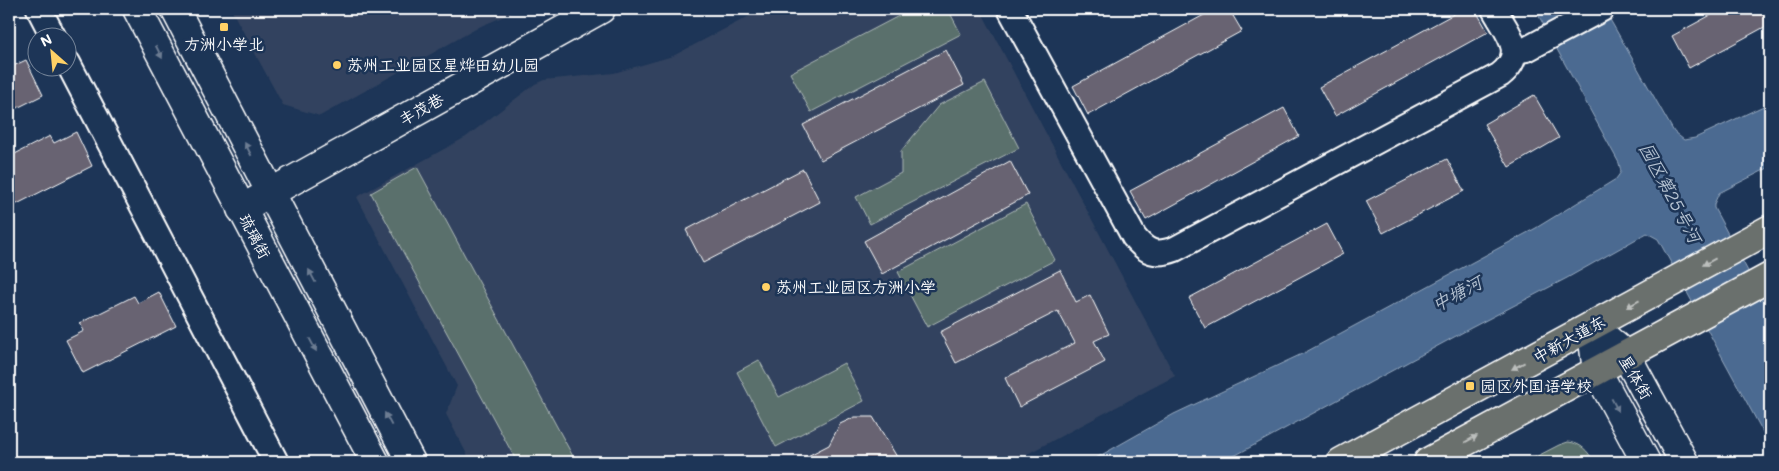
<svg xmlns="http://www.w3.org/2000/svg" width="1779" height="471" font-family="Mali,'LXGW WenKai TC',sans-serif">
<rect width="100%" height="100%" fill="#1d3557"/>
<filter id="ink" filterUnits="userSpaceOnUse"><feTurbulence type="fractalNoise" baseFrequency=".02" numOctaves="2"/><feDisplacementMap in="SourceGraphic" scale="10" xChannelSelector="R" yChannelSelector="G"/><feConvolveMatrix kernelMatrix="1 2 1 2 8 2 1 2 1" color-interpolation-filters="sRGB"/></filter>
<g filter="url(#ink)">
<g fill="#33435f">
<path d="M231,9H521L481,26L320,116L283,105Z"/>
<path d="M763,9H980L1175,376L1012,462H471L446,414L457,386L357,197L466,137L535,84L544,80L614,73L673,56Z"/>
</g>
<g fill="#5a706c" stroke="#acb8b6">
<path d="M912,9H948L961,34L811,112L790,73Z"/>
<path d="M985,82L1019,148L870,224L856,197L901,173V151L939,105Z"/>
<path d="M417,167L576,462H517L371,193Z"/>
<path d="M1026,204L1055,260L927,327L898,272Z"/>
<path d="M759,360L779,397L844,363L864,401L776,447L737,372Z"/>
<path d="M1568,442C1581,443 1588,451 1594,462H1526L1559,445Z"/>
</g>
<path fill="#4b6b91" stroke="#93a6bd" d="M1535,9H1604L1674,132L1684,140L1695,138L1770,103V167L1719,193L1714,204V208L1770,312V445L1658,239L1647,233L1567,278L1469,329L1223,462H1089L1174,414L1304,353L1536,228L1616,179L1621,172L1619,163Z"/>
<g fill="#676372" stroke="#fff">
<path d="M1215,9H1229L1242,31L1088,115L1073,86Z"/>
<path d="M1463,9H1475L1488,32L1335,116L1319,87Z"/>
<path d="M1722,9H1761L1770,24L1689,68L1672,36Z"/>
<path d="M946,50L964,85L821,160L803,125Z"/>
<path d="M26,60L43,95L9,112V68Z"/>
<path d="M1534,95L1559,138L1509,167L1484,124Z"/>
<path d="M1284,108L1299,136L1146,220L1130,191Z"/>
<path d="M76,132L92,166L9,208V157L50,136L54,143Z"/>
<path d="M1447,159L1464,191L1383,233L1366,201Z"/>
<path d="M1010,161L1028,195L882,274L864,241Z"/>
<path d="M803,169L820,202L703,263L686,230Z"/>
<path d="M1327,224L1343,254L1205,328L1189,298Z"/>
<path d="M1060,270L1076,302L1090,295L1109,334L1094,341L1105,362L1019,407L1005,378L1075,343L1058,311L956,363L940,332Z"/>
<path d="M159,292L176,326L83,373L66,340L84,331L80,323L134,296L138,303Z"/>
<path d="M855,417H873L900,462H796L829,445L840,424Z"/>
</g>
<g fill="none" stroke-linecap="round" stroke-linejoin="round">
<g stroke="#fff" stroke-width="28">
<g id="minor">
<path d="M39,9L54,38"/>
<path d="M1010,9L1134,237C1147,253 1156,256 1175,249L1500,75C1528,53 1507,33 1494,9"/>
<path d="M1515,51L1527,49L1602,9"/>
<path d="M68,63L276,462"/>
</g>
</g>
<g stroke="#fff" stroke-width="31">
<g id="tertiary">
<path d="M241,209L601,9"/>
<path d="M1592,326L1626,355L1684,462"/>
<path d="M1594,348L1597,371L1646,462"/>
</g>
</g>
<g stroke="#fff" stroke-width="31">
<g id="secondary">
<path d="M137,9L375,462"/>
<path d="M175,9L411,462"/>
</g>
</g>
<g stroke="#fff" stroke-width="31">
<g id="primary">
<path d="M1341,462L1770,229"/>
<path d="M1428,462L1770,277"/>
</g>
</g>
<use href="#minor" stroke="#1d3557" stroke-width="24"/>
<use href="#tertiary" stroke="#1d3557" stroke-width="28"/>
<use href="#secondary" stroke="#1d3557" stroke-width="28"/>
<use href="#primary" stroke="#6b706d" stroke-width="28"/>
</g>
<defs><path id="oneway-solid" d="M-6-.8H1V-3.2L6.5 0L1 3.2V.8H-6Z" transform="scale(1.25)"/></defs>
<g fill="#6c7c92">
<use href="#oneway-solid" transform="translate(159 52) rotate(63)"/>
<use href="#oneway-solid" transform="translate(248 149) rotate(-117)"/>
<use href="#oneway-solid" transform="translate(312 276) rotate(-118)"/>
<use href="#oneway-solid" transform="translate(313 345) rotate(62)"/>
<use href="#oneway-solid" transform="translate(1615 405) rotate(62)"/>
<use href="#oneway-solid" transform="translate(388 419) rotate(-118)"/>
</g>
<g fill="#bcbfbd">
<use href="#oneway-solid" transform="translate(1709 262) rotate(152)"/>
<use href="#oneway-solid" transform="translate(1633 304) rotate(151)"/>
<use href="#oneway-solid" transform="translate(1518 366) rotate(152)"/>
<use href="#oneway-solid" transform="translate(1471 439) rotate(-28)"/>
</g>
</g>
<g fill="#ffd166" stroke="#1d3557" stroke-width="2">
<rect x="219" y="22" width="10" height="10" rx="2.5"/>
<circle cx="337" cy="65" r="5"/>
<circle cx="766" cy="287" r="5"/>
<rect x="1465" y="381" width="10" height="10" rx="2.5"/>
</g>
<g text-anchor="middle" stroke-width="5" stroke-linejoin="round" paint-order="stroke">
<g font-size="16" fill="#fff" stroke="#1d3557" text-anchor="start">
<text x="224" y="50" text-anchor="middle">方洲小学北</text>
<text x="347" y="71">苏州工业园区星烨田幼儿园</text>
<text x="776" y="293">苏州工业园区方洲小学</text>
<text x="1480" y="392">园区外国语学校</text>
</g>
<g font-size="16" fill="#fff" stroke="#1d3557">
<text transform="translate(421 109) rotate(-29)" y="6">丰茂巷</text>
<text transform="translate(255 236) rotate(62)" y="6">琉璃街</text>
<text transform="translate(1569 339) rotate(-29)" y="6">中新大道东</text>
<text transform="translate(1636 377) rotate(59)" y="6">星体街</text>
</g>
<g font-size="18" font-style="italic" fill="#b7c4d3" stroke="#1d3557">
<text transform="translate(1670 193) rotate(62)" y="6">园区第25号河</text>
<text transform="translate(1457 294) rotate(-28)" y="6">中塘河</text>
</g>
</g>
<rect width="1779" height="471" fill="none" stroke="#1d3557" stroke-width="30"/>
<rect x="15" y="15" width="1749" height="441" fill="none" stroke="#fff" stroke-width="2" filter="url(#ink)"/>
<g transform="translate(52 52) rotate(333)"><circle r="24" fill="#1d3557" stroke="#77869a"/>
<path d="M0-4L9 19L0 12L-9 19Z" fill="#ffd166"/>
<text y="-8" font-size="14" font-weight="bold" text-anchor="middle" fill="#ffffff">N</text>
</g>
</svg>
